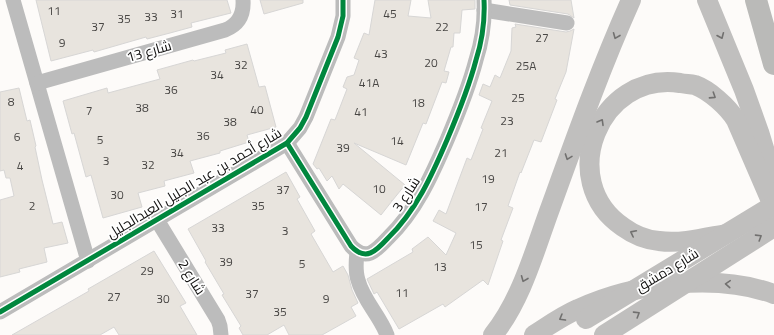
<svg xmlns="http://www.w3.org/2000/svg" width="774" height="335" font-family="'Titillium Web',Cairo,sans-serif">
<rect width="100%" height="100%" fill="#fdfbf9"/>
<g fill="#e8e4de" stroke="#d7d6d5">
<path d="M36,0H227L231,13L191,23L192,27L170,33L147,39L146,37L94,52L93,50L51,61Z"/>
<path d="M260,0H303V3L264,14Z"/>
<path d="M375,0H411L408,16L431,18L428,0H475V9L462,10L460,33H454L453,47H451L444,71L449,72L446,83L442,82L426,124L423,123L406,165L354,143L405,185L392,201L391,200L392,201L381,215L343,184L339,189L332,176L327,181L319,168L317,169L313,164L331,119L335,120L347,89L343,87L347,77L354,75L359,60L354,58L364,33L369,35Z"/>
<path d="M509,0H571L574,18L568,14L510,5Z"/>
<path d="M515,24L566,32L570,31L574,29L566,72L555,99L557,100L541,142L534,140L521,173L520,172L508,206L513,208L501,240L503,241L488,285L483,280L445,307L443,304L399,329L377,292L374,294L367,279L413,252L412,249L428,237L446,255L456,233L433,221L439,210L446,214L467,158L471,160L483,129L481,128L492,101L479,95L483,84L490,87L495,75L500,78L511,51L512,28L516,27Z"/>
<path d="M247,44L259,87L265,86L276,127L247,135L249,142L220,151V153L190,161L194,173L164,181L165,186L138,193L142,207L103,218L91,175L86,177L74,133L72,134L63,101L107,88L108,93L160,79L157,70L193,60L194,61L226,53L225,50Z"/>
<path d="M19,88L27,121L30,120L36,146L35,147L42,180L53,224L62,222L68,243L44,248L47,262L19,269L20,272L0,277V200L14,196L10,178H6L4,170L0,171V92Z"/>
<path d="M286,172L300,197L297,199L315,231L311,234L333,272L343,266L348,275L352,290L358,303L351,307L356,316L322,335H289L284,325L267,335H243L239,328L241,326L222,295L224,294L205,262L206,261L188,229Z"/>
<path d="M154,251L186,303L180,306L197,335H119L114,327L100,335H12L89,291L88,289Z"/>
</g>
<g fill="none" stroke-linecap="round" stroke-linejoin="round">
<g stroke="#bcbcbc" stroke-width="15">
<path d="M13,0L88,261"/>
<path d="M484,10L567,23"/>
<path d="M37,83L225,30C238,25 244,15 243,0"/>
<path d="M287,143L351,246C366,262 376,251 388,238C416,211 432,175 447,140C458,114 469,87 476,60C482,41 485,20 484,0"/>
<path d="M157,220L218,320L220,326L221,335"/>
<path d="M357,252C356,261 355,271 358,280C363,300 380,316 387,335"/>
<path d="M0,312L287,143L300,128L306,117L338,37L343,16V0"/>
</g>
<g stroke="#c0bfbe" stroke-width="20">
<path d="M707,0L744,90L759,132L774,181"/>
<path d="M726,234C704,238 681,244 659,241C646,240 634,235 623,227C555,181 599,71 680,83C685,84 690,84 695,85C709,90 728,107 736,120L774,208"/>
<path d="M493,335C522,299 535,249 551,206C576,137 601,67 631,0"/>
<path d="M534,335C548,326 562,316 578,309C634,283 715,273 774,294"/>
</g>
<path stroke="#babab8" stroke-width="22" d="M756,0L774,64"/>
<g stroke="#c0bfbe" stroke-width="20">
<path d="M586,319L774,205"/>
<path d="M604,335L774,227"/>
</g>
<g stroke="#fff" stroke-width="8">
<g id="cycleway">
<path d="M287,143L351,246C366,262 376,251 388,238C416,211 432,175 447,140C458,114 469,87 476,60C482,41 485,20 484,0"/>
<path d="M0,312L287,143L300,128L306,117L338,37L343,16V0"/>
</g>
</g>
<use href="#cycleway" stroke="#00873e" stroke-width="5"/>
</g>
<defs><path id="oneway-chevron" d="M-2-3.5L2.5 0L-2 3.5" fill="none" stroke-width="1.6" stroke-linecap="round" stroke-linejoin="round"/></defs>
<g stroke="#71706f">
<use href="#oneway-chevron" transform="translate(616 36) rotate(112)"/>
<use href="#oneway-chevron" transform="translate(721 36) rotate(67)"/>
<use href="#oneway-chevron" transform="translate(713 96) rotate(33)"/>
<use href="#oneway-chevron" transform="translate(601 122) rotate(-60)"/>
<use href="#oneway-chevron" transform="translate(568 157) rotate(110)"/>
<use href="#oneway-chevron" transform="translate(633 233) rotate(-153)"/>
<use href="#oneway-chevron" transform="translate(759 237) rotate(-32)"/>
<use href="#oneway-chevron" transform="translate(524 279) rotate(112)"/>
<use href="#oneway-chevron" transform="translate(728 284) rotate(-176)"/>
<use href="#oneway-chevron" transform="translate(637 314) rotate(-32)"/>
<use href="#oneway-chevron" transform="translate(562 318) rotate(150)"/>
</g>
<g text-anchor="middle" stroke-width="3.5" stroke-linejoin="round" paint-order="stroke">
<g font-size="12" fill="#494745">
<text x="54" y="15">11</text>
<text x="177" y="18">31</text>
<text x="390" y="18">45</text>
<text x="151" y="21">33</text>
<text x="124" y="23">35</text>
<text x="98" y="31">37</text>
<text x="442" y="31">22</text>
<text x="542" y="42">27</text>
<text x="62" y="47">9</text>
<text x="381" y="58">43</text>
<text x="431" y="67">20</text>
<text x="241" y="69">32</text>
<text x="526" y="70">25A</text>
<text x="217" y="79">34</text>
<text x="369" y="87">41A</text>
<text x="171" y="94">36</text>
<text x="518" y="102">25</text>
<text x="11" y="106">8</text>
<text x="418" y="107">18</text>
<text x="142" y="112">38</text>
<text x="257" y="114">40</text>
<text x="89" y="115">7</text>
<text x="361" y="116">41</text>
<text x="507" y="125">23</text>
<text x="230" y="126">38</text>
<text x="203" y="140">36</text>
<text x="17" y="141">6</text>
<text x="100" y="144">5</text>
<text x="397" y="145">14</text>
<text x="343" y="152">39</text>
<text x="177" y="157">34</text>
<text x="501" y="157">21</text>
<text x="106" y="165">3</text>
<text x="148" y="169">32</text>
<text x="20" y="170">4</text>
<text x="488" y="183">19</text>
<text x="379" y="193">10</text>
<text x="283" y="194">37</text>
<text x="117" y="199">30</text>
<text x="32" y="210">2</text>
<text x="258" y="210">35</text>
<text x="481" y="211">17</text>
<text x="218" y="232">33</text>
<text x="285" y="235">3</text>
<text x="476" y="249">15</text>
<text x="226" y="266">39</text>
<text x="302" y="268">5</text>
<text x="440" y="271">13</text>
<text x="147" y="275">29</text>
<text x="402" y="297">11</text>
<text x="252" y="298">37</text>
<text x="114" y="301">27</text>
<text x="163" y="303">30</text>
<text x="326" y="303">9</text>
<text x="280" y="316">35</text>
</g>
<g font-size="14" fill="#11100f" stroke="#fff">
<text transform="translate(149 51) rotate(-16)" y="5">شارع 13</text>
<text transform="translate(194 183) rotate(-31)" y="5">شارع أحمد بن عبد الجليل العبدالجليل</text>
<text transform="translate(406 194) rotate(-57)" y="5">شارع 3</text>
<text transform="translate(667 270) rotate(-31)" y="5">شارع دمشق</text>
<text transform="translate(192 277) rotate(58)" y="5">شارع 2</text>
</g>
</g>
</svg>
